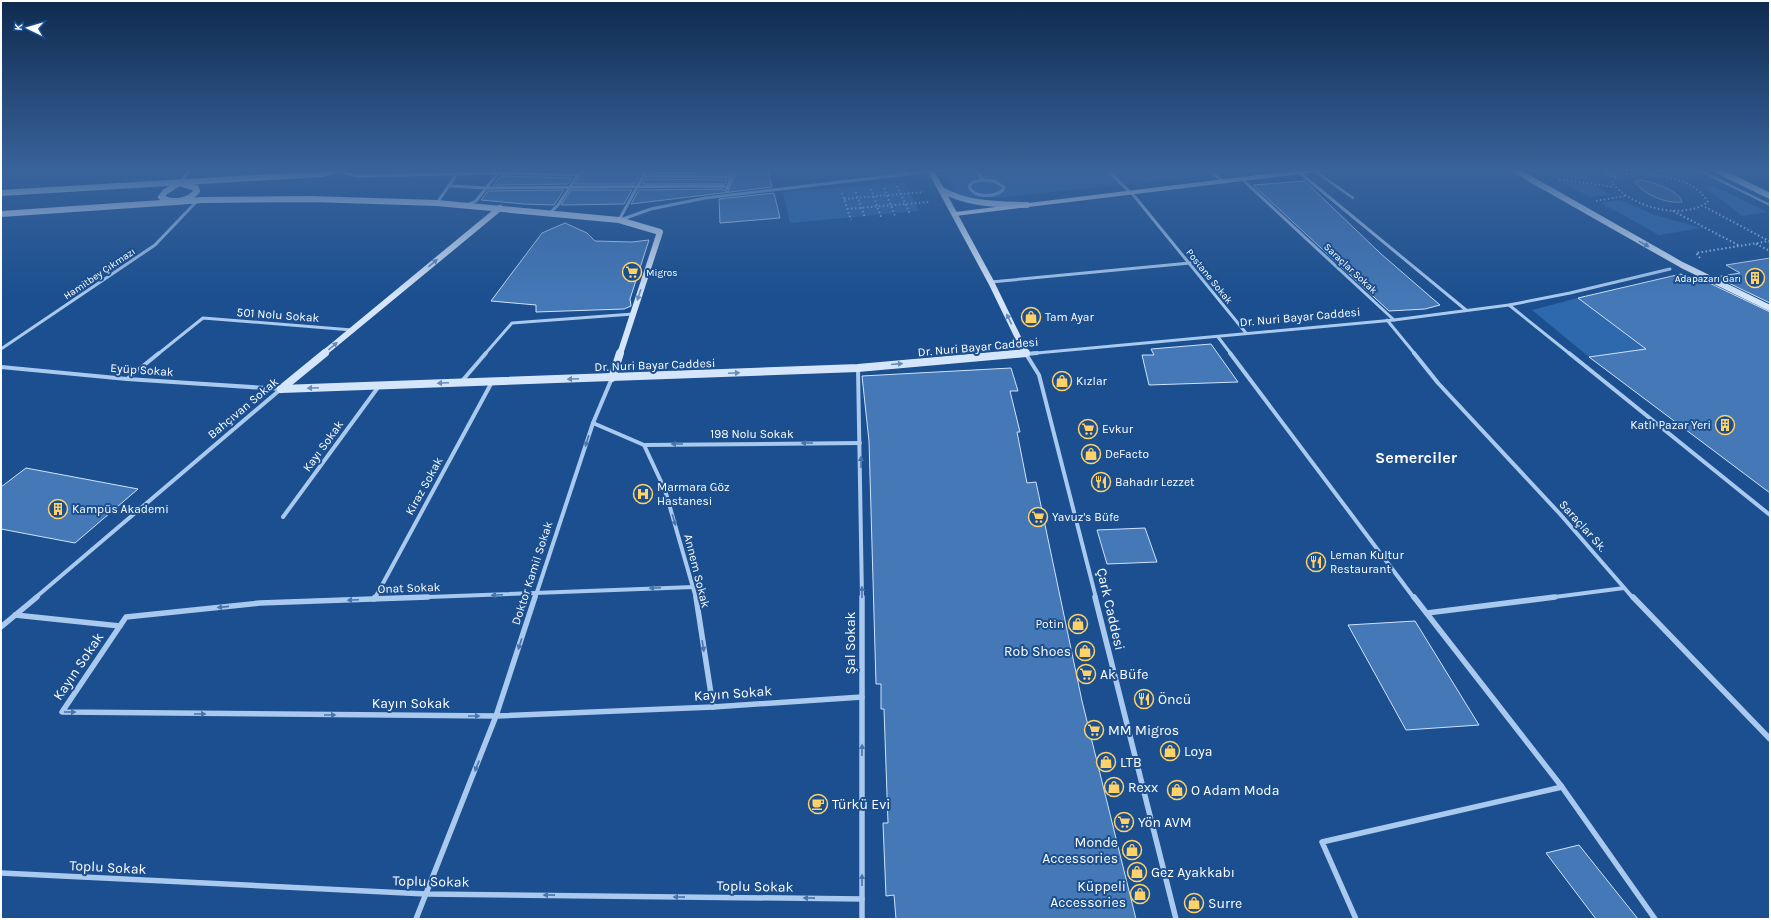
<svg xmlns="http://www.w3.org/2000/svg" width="1771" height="920" font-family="Karla,sans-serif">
<rect width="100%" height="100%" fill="#1b4f8f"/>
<g fill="#2e69ad">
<path d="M1000,169H1272L995,198L968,197L955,194L946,175Z"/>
<path d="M1538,169H1571L1585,172L1590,181L1549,175Z"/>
<path d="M1557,180L1595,186L1610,195L1590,197Z"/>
<path d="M905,182L919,211L790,223L783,192Z"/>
<path d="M1714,186L1767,212L1742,216L1706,188Z"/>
<path d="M1620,200L1655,215L1701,228L1659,235L1601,203Z"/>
<path d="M1578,298L1646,349L1589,357L1532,310Z"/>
</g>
<path fill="#3c6290" stroke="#9cc4f0" d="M1641,180C1652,182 1680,191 1682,202C1668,204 1644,195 1636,183V181Z"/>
<g fill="#4478b7" stroke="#cfe3fa">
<path d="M507,169H578L576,172Z"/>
<path d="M585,169H643L635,184H575Z"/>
<path d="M650,169H731L729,174L648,173Z"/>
<path d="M737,169H768L772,187L631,204L639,190L722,189L728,192Z"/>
<path d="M501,176H502L572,178L568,184L493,185Z"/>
<path d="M645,179L727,180L726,184H642Z"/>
<path d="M1305,181L1380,253L1440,305L1425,309L1389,311L1253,185Z"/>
<path d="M564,190L554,205L524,204L481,200L488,191Z"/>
<path d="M571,190H632L624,204L561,205Z"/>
<path d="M774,193L780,218L720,223L719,199Z"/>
<path d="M565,223L587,233L595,241L632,242L649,240L630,299L631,306L624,309L536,312V305L491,301L542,233Z"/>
<path d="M1770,258V303L1716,277L1740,273L1726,265Z"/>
<path d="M1681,274L1692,281L1701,279L1770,312V493L1589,357L1646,349L1578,298Z"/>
<path d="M1211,344L1238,382L1149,385L1142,355H1154L1151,349Z"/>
<path d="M1011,368L1018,391H1010L1020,432H1017L1027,483L1036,482L1082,701L1136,919H896L894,895L886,896L883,823H888L884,709H881V684H876L869,441L862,376Z"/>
<path d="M26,468L138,489L75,543L1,529V487Z"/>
<path d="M1145,528L1157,562L1107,564L1097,530Z"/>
<path d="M1415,621L1479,725L1406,730L1348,625Z"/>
<path d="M1579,845L1638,919H1596L1546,853Z"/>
</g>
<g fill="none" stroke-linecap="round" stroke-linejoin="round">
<g stroke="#a9c9ee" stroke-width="2" stroke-dasharray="1.5 2.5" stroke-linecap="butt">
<path d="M1575,169L1616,177"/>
<path d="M1602,169L1614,176"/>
<path d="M1636,169L1642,173"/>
<path d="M1627,174C1655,174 1692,176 1708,202C1682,221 1630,207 1612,182L1616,177Z"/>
<path d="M1559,179L1614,187"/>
<path d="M897,186L910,214"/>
<path d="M884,188L895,216"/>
<path d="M871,189L881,217"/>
<path d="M856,192L865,218"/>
<path d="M842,193L851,220"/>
<path d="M844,199L924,192"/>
<path d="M1596,201L1625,196"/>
<path d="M1705,207L1769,241"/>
<path d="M847,209L929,202"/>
<path d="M1673,211L1740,246"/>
<path d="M1756,244L1770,251"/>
<path d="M1700,258L1696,253L1770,241"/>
</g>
<g stroke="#a9c9ee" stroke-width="2.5">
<path d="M1690,169L1699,172"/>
<path d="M1697,169L1770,205"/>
<path d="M1315,171L1353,198"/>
</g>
<g stroke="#a9c9ee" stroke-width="3">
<path d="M869,169L908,172"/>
<path d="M975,169L983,180"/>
<path d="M1106,169L1135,197L1246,333"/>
<path d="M1207,169L1224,182"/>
<path d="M1295,169L1466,310"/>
<path d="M336,171L357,176L502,173L577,175"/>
<path d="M643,176L731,177"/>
<path d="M983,180L994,181L1004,187L1003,190C994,197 974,199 969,186L973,182Z"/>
<path d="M1243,180L1394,320"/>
<path d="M179,183L191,169"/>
<path d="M450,186L487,188L723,186L727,188"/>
<path d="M727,189L734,169"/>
<path d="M437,203L460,169"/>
<path d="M467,205L476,201L501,169"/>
<path d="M550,213L558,205L582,169"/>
<path d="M619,220L647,169"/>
<path d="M620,220L651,209L705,198L950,169"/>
<path d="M991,282L1190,263"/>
<path d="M1509,305L1570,354"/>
<path d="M1387,320L1415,354"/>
<path d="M1218,337L1231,354"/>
<path d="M1,349L155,245L197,201"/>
<path d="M158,354L203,318L352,330"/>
<path d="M485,354L512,323L633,314"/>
<path d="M1026,354L1394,320L1509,305L1570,293L1670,269"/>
</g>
<g stroke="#a9c9ee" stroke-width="4">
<path d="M1037,353L1026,354L1039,375L1096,598"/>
<path d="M1230,353L1414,598"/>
<path d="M1414,353L1438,383L1560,514L1633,598"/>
<path d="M1569,353L1770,515"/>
<path d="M1,367L127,379L281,389"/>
<path d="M858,368L862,598"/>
<path d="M127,379L159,353"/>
<path d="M462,381L486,353"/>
<path d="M593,423L644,445L860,443"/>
<path d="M644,445L665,490L696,598"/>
<path d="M283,517L379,386"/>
<path d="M35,598L281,389"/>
<path d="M375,598L492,382"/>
<path d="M401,598L694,587"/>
<path d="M535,598L593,423L612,378"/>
<path d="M1547,598L1624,588"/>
</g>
<g stroke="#a9c9ee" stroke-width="5.5">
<path d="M428,597L260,603L126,617L62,712L496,716L713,707L862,697"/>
<path d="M696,597L713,707"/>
<path d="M862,597V919"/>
<path d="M1095,597L1176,919"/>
<path d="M1414,597L1562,787L1655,919"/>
<path d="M1633,597L1770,739"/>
<path d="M374,599L375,597"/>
<path d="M1427,613L1555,597"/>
<path d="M15,615L120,626"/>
<path d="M1,627L37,597"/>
<path d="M1,873L426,894L862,899"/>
<path d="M416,919L496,716L535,597"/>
<path d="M1356,919L1322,842L1562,787"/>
</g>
<g stroke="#d6e6fa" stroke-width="6">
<path d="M930,169L991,282L1026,354"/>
<path d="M1513,169L1682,265L1770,308"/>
<path d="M1715,169L1770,196"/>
<path d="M179,183L196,188L197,191C188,202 173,204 161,197L165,192Z"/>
<path d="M942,190C969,205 997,204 1027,205"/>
<path d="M1,193L321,174L341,169"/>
<path d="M176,202L202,200L311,199L437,203L619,220L660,232L620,354"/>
<path d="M1,214L176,202"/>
<path d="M323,354L500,208"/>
</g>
<g stroke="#d6e6fa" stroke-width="8">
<path d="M612,378L620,353"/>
<path d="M281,389L858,368L1026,353"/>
<path d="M281,389L325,353"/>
</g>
<path fill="#f0f6ff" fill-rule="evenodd" d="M1307,169H1329L1326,171L955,216L951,214L955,212Z"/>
</g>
<defs><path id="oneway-solid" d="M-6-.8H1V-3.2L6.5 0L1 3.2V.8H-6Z"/></defs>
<g fill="#668bba">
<use href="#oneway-solid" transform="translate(1644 244) rotate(29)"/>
<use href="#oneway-solid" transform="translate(433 263) rotate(-40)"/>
<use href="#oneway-solid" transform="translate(639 295) rotate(108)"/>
<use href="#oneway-solid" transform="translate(1009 319) rotate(-116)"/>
<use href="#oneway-solid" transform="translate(333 346) rotate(-40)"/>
<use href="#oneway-solid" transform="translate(897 364) rotate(-5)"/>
<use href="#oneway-solid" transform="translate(734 373) rotate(-2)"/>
<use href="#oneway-solid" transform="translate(573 379) rotate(178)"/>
<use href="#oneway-solid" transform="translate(443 383) rotate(178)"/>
<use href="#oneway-solid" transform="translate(313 388) rotate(178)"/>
</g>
<g fill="#4674ac">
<use href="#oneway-solid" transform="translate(587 441) rotate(108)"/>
<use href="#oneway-solid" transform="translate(807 443) rotate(180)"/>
<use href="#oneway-solid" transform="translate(677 444) rotate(180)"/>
<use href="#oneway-solid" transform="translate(861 462) rotate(-91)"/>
<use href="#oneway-solid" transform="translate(674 520) rotate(73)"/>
<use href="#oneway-solid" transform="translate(655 588) rotate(178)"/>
<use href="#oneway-solid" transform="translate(862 592) rotate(-90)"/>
<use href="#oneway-solid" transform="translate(497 595) rotate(178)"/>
<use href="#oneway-solid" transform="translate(353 600) rotate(178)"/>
<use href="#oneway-solid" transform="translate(223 607) rotate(174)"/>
<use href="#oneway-solid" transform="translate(520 644) rotate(108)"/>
<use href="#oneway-solid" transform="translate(703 646) rotate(81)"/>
<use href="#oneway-solid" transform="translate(70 712)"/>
<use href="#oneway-solid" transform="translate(200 714)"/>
<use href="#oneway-solid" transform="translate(330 715)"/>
<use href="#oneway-solid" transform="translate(474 716)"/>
<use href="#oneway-solid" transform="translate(862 750) rotate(-89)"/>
<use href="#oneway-solid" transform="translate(477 766) rotate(112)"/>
<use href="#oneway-solid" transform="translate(862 880) rotate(-90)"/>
<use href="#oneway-solid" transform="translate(549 895) rotate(-179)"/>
<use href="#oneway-solid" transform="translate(679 897) rotate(-179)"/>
<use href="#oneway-solid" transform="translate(809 898) rotate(-179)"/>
</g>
<linearGradient id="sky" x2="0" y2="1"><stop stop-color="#0f2b4f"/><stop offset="0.57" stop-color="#39639b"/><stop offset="1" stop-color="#39639b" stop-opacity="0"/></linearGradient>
<rect width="1771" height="298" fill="url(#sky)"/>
<defs>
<g id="supermarket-ring" transform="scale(1)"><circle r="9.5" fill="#1b4f8f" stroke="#ffd166" stroke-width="1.5"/><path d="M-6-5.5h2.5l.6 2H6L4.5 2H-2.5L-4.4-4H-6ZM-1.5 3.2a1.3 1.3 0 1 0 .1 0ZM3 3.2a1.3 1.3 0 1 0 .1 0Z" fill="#ffd166"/></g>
<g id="building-ring" transform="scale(1)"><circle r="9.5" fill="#1b4f8f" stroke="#ffd166" stroke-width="1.5"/><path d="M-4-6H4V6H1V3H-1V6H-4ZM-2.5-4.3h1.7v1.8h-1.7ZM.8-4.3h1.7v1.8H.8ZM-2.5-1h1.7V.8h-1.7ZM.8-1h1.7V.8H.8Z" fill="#ffd166"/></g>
<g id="shop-ring" transform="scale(1)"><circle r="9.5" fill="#1b4f8f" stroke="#ffd166" stroke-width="1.5"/><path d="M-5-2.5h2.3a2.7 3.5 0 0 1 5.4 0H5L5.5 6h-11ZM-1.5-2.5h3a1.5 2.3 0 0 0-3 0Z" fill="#ffd166"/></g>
<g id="restaurant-ring" transform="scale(1)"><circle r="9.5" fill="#1b4f8f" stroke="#ffd166" stroke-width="1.5"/><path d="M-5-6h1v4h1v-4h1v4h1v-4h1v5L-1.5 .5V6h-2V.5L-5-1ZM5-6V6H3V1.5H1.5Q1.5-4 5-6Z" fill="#ffd166"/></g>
<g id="hospital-ring" transform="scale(1)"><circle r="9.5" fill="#1b4f8f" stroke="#ffd166" stroke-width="1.5"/><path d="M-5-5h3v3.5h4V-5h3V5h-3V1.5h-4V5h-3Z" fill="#ffd166"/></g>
<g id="cafe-ring" transform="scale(1)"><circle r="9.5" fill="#1b4f8f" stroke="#ffd166" stroke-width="1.5"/><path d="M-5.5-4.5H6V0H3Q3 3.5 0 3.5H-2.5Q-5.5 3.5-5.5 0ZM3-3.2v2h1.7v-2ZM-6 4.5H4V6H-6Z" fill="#ffd166"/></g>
</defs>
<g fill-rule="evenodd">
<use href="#supermarket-ring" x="632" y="272"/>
<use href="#building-ring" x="1755" y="278"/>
<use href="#shop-ring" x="1031" y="317"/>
<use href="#shop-ring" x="1062" y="381"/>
<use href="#building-ring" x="1725" y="425"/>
<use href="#supermarket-ring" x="1088" y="429"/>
<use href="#shop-ring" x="1091" y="454"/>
<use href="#restaurant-ring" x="1101" y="482"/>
<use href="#hospital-ring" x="643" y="494"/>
<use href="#building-ring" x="58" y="509"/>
<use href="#supermarket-ring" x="1038" y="517"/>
<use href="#restaurant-ring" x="1316" y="562"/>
<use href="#shop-ring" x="1078" y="624"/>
<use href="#shop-ring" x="1085" y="651"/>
<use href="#supermarket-ring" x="1086" y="674"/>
<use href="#restaurant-ring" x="1144" y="699"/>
<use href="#supermarket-ring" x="1094" y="730"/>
<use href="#shop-ring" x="1170" y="751"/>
<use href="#shop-ring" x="1106" y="762"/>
<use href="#shop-ring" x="1114" y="787"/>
<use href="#shop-ring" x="1177" y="790"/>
<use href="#cafe-ring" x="818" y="804"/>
<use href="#supermarket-ring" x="1124" y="822"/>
<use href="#shop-ring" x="1132" y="850"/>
<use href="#shop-ring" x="1137" y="872"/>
<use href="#shop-ring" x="1140" y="894"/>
<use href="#shop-ring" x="1194" y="903"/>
</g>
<g text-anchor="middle" stroke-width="4" stroke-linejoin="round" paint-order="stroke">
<g font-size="10" fill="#fff" stroke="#1b4f8f">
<text transform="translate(1351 268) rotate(43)" y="4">Saraçlar Sokak</text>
<text transform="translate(99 273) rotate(-34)" y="4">Hamitbey Çıkmazı</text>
<text transform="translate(1210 276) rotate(51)" y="4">Postane Sokak</text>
</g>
<g font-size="10" fill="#fff" stroke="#1b4f8f" text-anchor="start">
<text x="646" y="276">Migros</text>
<text x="1741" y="282" text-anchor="end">Adapazarı Garı</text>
</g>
<g font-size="12" fill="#fff" stroke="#1b4f8f">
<text transform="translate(278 315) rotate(4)" y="4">501 Nolu Sokak</text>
<text transform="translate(1300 317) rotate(-5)" y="4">Dr. Nuri Bayar Caddesi</text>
<text transform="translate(978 347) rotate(-5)" y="4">Dr. Nuri Bayar Caddesi</text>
<text transform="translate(655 365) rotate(-2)" y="4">Dr. Nuri Bayar Caddesi</text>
<text transform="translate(142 370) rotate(4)" y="4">Eyüp Sokak</text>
<text transform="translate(243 408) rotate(-40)" y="4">Bahçıvan Sokak</text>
<text x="752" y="438">198 Nolu Sokak</text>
<text transform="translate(323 446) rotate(-54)" y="4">Kayı Sokak</text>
<text transform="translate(424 486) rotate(-61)" y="4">Kiraz Sokak</text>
<text transform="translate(1583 526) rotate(48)" y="4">Saraçlar Sk.</text>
<text transform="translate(697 571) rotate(76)" y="4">Annem Sokak</text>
<text transform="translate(532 573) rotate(-72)" y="4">Doktor Kamil Sokak</text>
<text transform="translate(409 588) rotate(-2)" y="4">Onat Sokak</text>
</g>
<g font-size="12" fill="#fff" stroke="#1b4f8f" text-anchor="start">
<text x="1045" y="321">Tam Ayar</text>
<text x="1076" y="385">Kızlar</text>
<text x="1711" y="429" text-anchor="end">Katlı Pazar Yeri</text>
<text x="1102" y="433">Evkur</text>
<text x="1105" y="458">DeFacto</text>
<text x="1115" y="486">Bahadır Lezzet</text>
<text x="657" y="491">Marmara Göz<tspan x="657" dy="14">Hastanesi</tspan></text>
<text x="72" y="513">Kampüs Akademi</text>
<text x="1052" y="521">Yavuz's Büfe</text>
<text x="1330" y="559">Leman Kultur<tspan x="1330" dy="14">Restaurant</tspan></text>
<text x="1064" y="628" text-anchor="end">Potin</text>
</g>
<g font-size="14" fill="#fff" stroke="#1b4f8f">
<text transform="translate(1111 609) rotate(77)" y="5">Çark Caddesi</text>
<text transform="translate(850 643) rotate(-90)" y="5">Şal Sokak</text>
<text transform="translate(78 666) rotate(-56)" y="5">Kayın Sokak</text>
<text transform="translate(733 693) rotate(-4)" y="5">Kayın Sokak</text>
<text x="411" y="708">Kayın Sokak</text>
<text transform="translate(108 867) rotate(3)" y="5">Toplu Sokak</text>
<text transform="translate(431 881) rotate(1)" y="5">Toplu Sokak</text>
<text transform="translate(755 886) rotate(1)" y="5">Toplu Sokak</text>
</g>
<g font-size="14" fill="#fff" stroke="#1b4f8f" text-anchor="start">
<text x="1071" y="656" text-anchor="end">Rob Shoes</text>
<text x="1100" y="679">Ak Büfe</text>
<text x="1158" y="704">Öncü</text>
<text x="1108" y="735">MM Migros</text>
<text x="1184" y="756">Loya</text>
<text x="1120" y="767">LTB</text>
<text x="1128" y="792">Rexx</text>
<text x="1191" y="795">O Adam Moda</text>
<text x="832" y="809">Türkü Evi</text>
<text x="1138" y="827">Yön AVM</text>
<text x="1118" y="847" text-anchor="end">Monde<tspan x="1118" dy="16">Accessories</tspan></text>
<text x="1151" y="877">Gez Ayakkabı</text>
<text x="1126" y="891" text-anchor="end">Küppeli<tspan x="1126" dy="16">Accessories</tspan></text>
<text x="1208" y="908">Surre</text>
</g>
<g font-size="16" font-weight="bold" fill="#fff" stroke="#1b4f8f">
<text x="1416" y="463">Semerciler</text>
</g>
</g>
<rect width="1771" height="920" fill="none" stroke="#ffffff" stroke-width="4"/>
<g transform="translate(28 28) rotate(275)" stroke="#1b4f8f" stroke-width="3" paint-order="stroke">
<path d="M0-3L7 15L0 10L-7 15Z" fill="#ffffff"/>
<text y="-6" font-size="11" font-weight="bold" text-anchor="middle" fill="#ffffff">K</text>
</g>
</svg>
